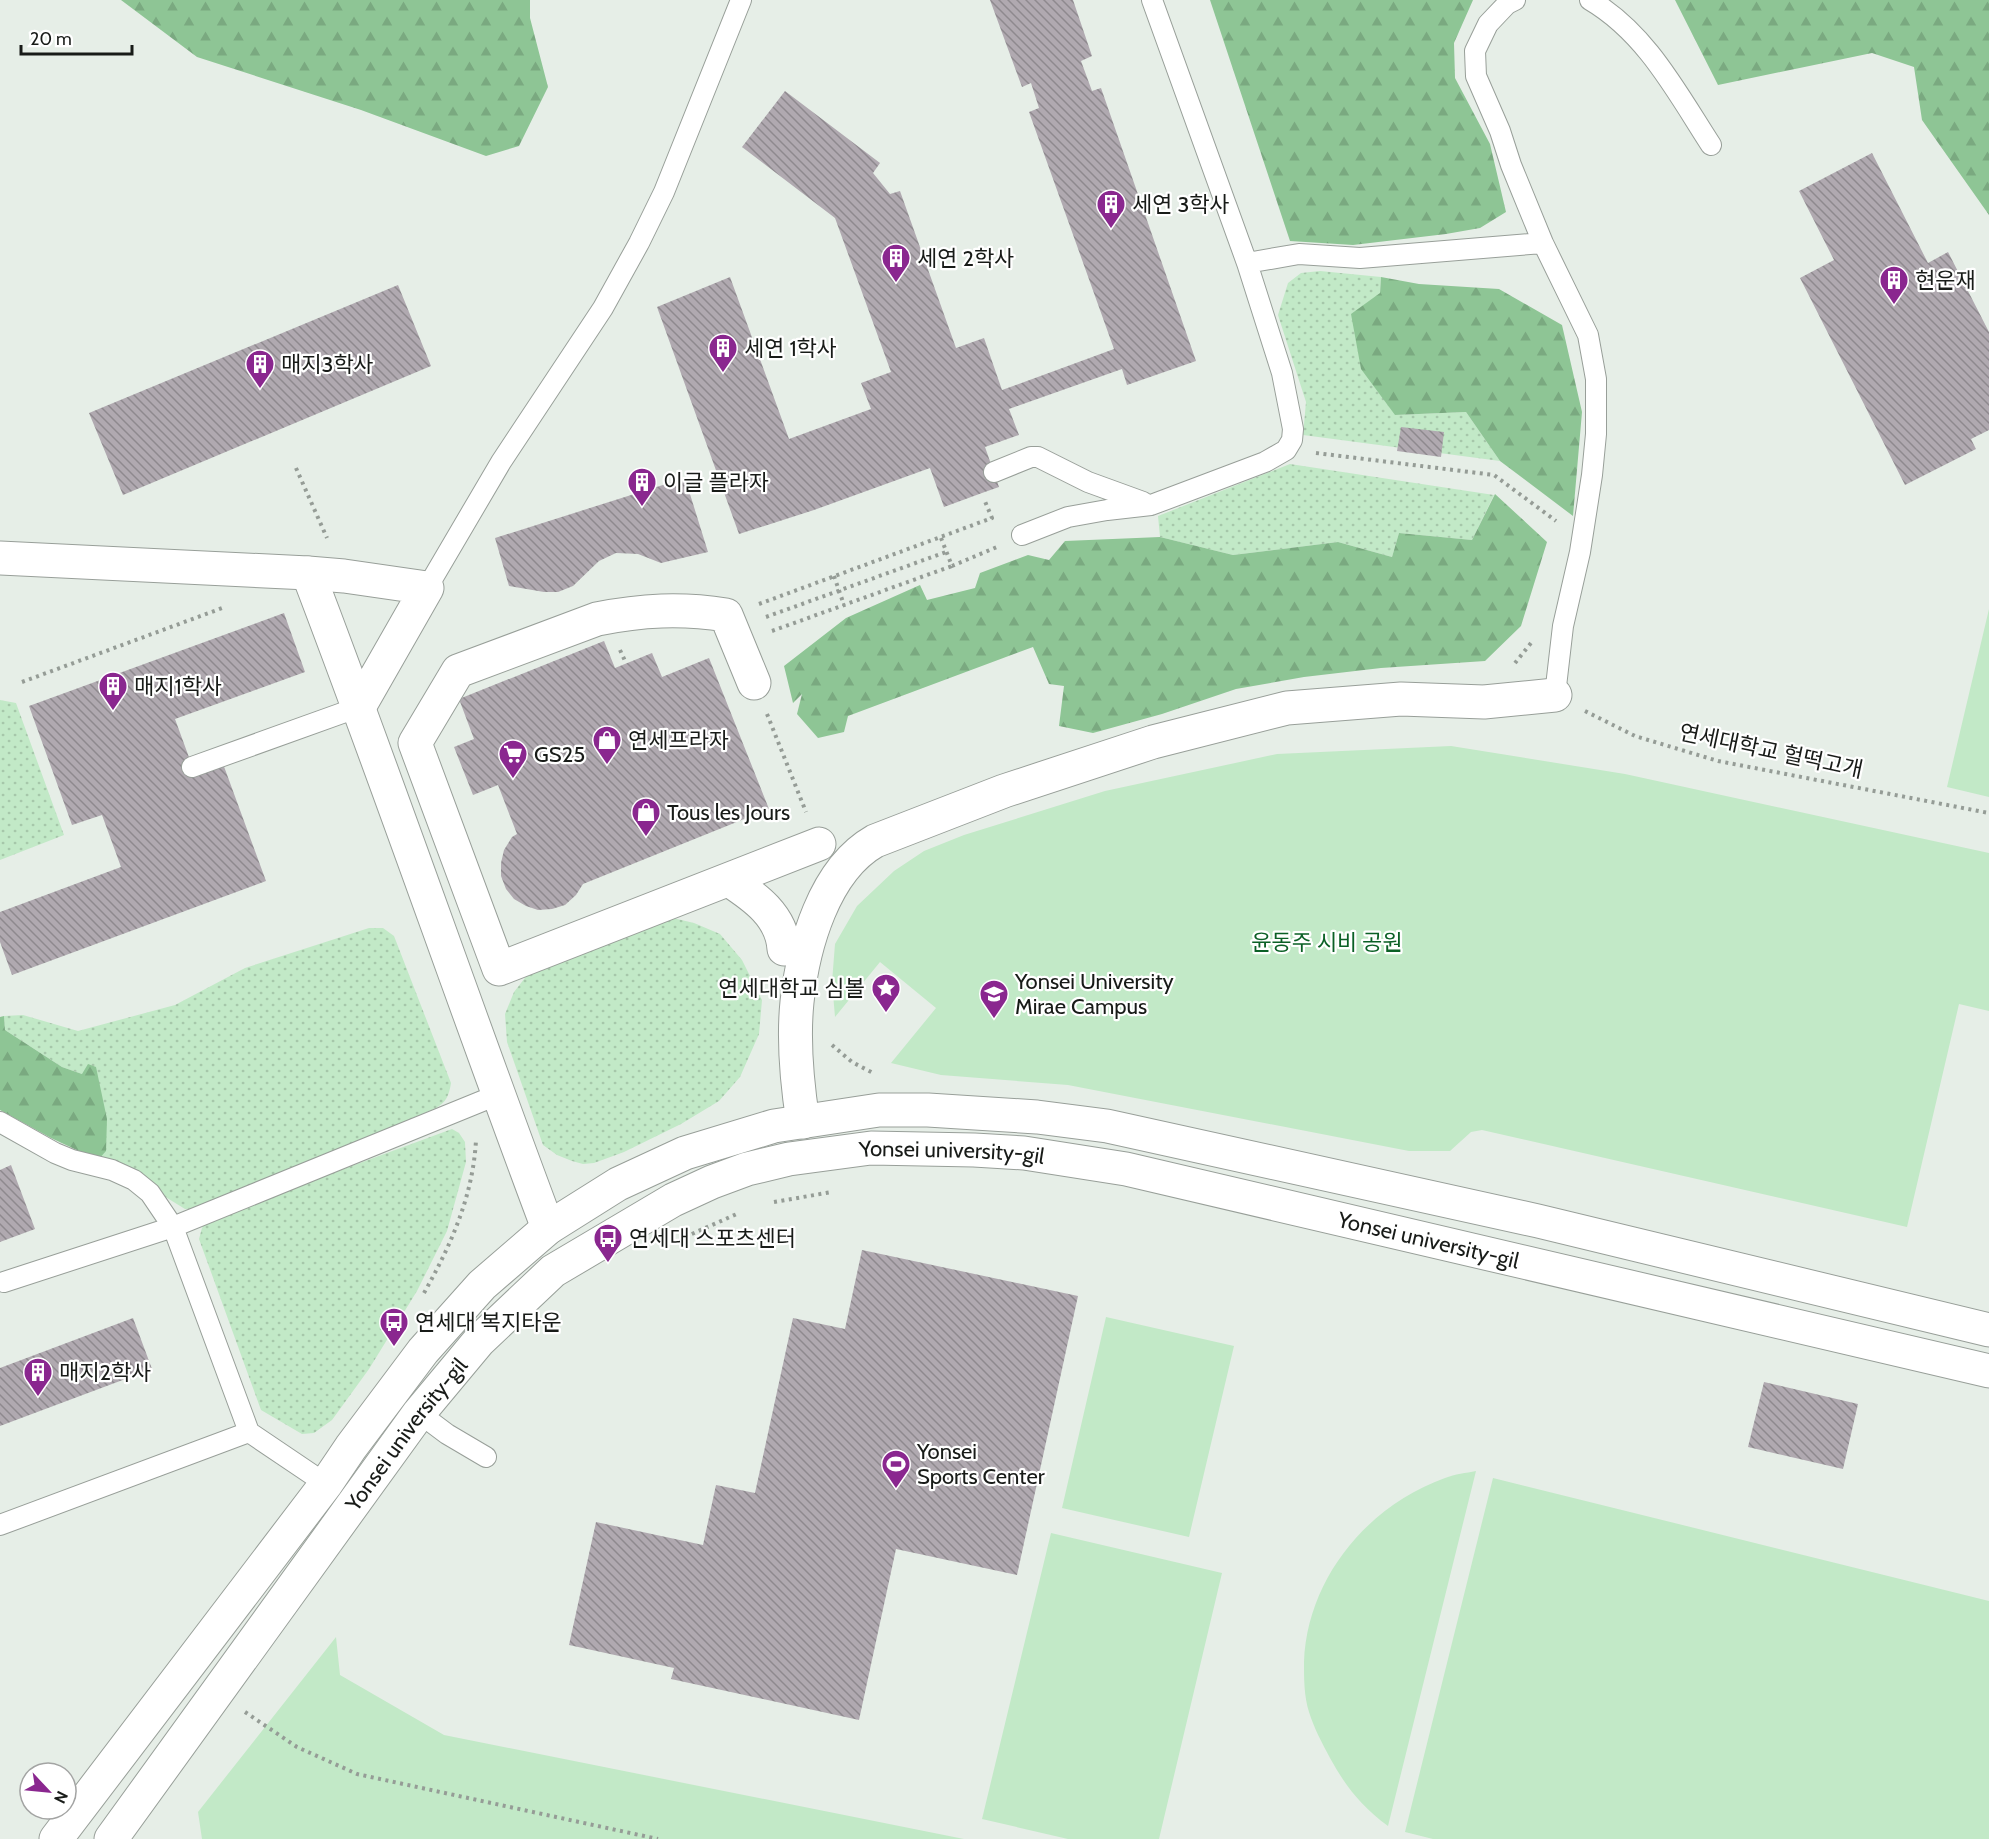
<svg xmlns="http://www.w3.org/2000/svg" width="1989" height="1839" font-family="Cabin,'Noto Sans KR',sans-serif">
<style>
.grass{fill:url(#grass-dots)}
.forest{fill:url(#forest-firs)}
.park{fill:#c2e9c7}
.pier{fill:#e6eee7}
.building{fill:url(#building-back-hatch)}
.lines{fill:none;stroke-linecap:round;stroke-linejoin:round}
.lane-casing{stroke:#989f99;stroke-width:22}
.street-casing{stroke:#989f99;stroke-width:35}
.path{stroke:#959c96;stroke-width:4;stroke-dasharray:3 4.5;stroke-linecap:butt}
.lane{stroke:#fff;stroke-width:20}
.street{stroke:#fff;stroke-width:33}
.labels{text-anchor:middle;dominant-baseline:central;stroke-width:4.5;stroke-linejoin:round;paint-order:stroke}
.poi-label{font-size:22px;fill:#181b18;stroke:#fff;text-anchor:start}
.street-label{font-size:22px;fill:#181b18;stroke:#fff}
.park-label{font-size:22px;fill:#0b6026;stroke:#fff}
</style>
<defs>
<pattern id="grass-dots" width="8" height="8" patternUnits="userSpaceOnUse" patternTransform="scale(1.5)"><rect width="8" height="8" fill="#c2e9c7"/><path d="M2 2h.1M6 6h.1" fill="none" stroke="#a6c7aa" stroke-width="1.8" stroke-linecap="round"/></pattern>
<pattern id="forest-firs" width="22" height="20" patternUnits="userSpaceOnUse" patternTransform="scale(1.5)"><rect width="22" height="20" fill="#8ec595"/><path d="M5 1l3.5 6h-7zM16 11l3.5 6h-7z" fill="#7aa980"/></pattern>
<pattern id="building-back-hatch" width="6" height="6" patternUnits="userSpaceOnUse" patternTransform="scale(1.5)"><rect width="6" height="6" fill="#b0a9b0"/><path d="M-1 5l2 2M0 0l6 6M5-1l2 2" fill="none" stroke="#8e898e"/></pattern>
</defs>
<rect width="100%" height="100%" fill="#e6eee7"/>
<!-- grass -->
<path class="grass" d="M1320 271 1381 277 1380 293 1395 415 1466 412 1500 461 1303 435 1306 402 1278 315 1288 283 1301 273Z
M1290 464 1494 495 1472 540 1399 533 1392 557 1338 542 1233 555 1160 537 1158 516Z
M0 700 16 703 64 835 0 860Z
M673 918 694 923 720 934 742 960 762 1000 759 1034 740 1077 719 1101 681 1124 624 1152 594 1163 583 1164 572 1161 557 1155 543 1145 507 1042 505 1014 514 992 535 965Z
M369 928H383L394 936 451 1083C449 1096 446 1102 436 1108L202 1208 185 1209 159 1193 154 1183 138 1171 98 1160 82 1074 62 1067 5 1030 4 1016 23 1015 78 1031 175 1005 245 968Z
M452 1129 459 1133 465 1142 466 1162 447 1231 417 1291 369 1369 332 1420 314 1433 302 1434 261 1410 199 1239 202 1228 208 1219Z"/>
<!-- forest -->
<path class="forest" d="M121 0H530V18L548 87 519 146 486 156 361 110 197 57Z
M1210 0H1473L1454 43 1455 78 1490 144 1506 212 1480 228 1446 234 1353 245 1290 241Z
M1675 0H1989V215L1922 120 1914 67 1872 53 1718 85Z
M1381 277 1419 284 1499 289 1562 325 1582 412 1573 516 1500 461 1466 412 1395 415 1361 369 1351 314 1380 293Z
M1495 494 1547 542 1521 626 1485 661 1381 668 1304 677 1236 689 1162 714 1093 733 1059 726 1064 686 1049 684 1033 647 848 716 844 732 818 738 797 714 802 694 793 703 784 666 846 618 920 585 927 600 975 588 980 573 1028 555 1049 560 1065 541 1160 537 1233 555 1338 542 1392 557 1399 533 1472 540Z
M4 1016 5 1030 62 1067 82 1074 88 1064 96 1067 107 1119 106 1151 98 1160 51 1138 0 1110V1017Z"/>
<!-- park -->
<path class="park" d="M1989 609V797L1947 787Z
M1451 746 1625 774 1989 853V1011L1959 1004 1907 1227 1482 1130 1471 1132 1450 1151H1409L1068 1085 941 1075 891 1063 936 1008 880 962 835 1017 832 982 835 944 857 906 894 871 924 851 964 835 1105 791 1277 754Z
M1106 1317 1234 1346 1189 1537 1062 1508Z
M1476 1471 1388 1826C1361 1806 1346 1787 1330 1758 1322 1743 1314 1728 1309 1712 1304 1696 1304 1679 1304 1662 1307 1579 1367 1506 1445 1478 1455 1474 1466 1473 1476 1471Z
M1493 1478 1989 1601V1839H1433L1405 1832Z
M1051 1533 1222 1573 1159 1839H1068L982 1819Z
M336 1637 340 1675 444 1735 964 1839H202L198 1812Z"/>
<!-- pier -->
<path class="pier" d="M53 1809 174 1834 170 1839H44L50 1811Z"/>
<!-- building -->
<path class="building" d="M990 0H1073L1092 56 1081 61 1092 91 1101 88 1196 361 1127 385 1122 369 1009 409 1019 435 985 447 999 487 982 493 944 507 930 468 814 510 739 534 657 307 730 277 789 439 871 409 861 383 891 372 835 218 742 147 785 91 880 163 873 173 890 194 900 191 956 348 984 338 1002 390 1114 349 1029 112 1039 108 1031 83 1022 87Z
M1872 153 1928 263 1948 252 1989 332V430L1971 439 1976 449 1905 485 1800 278 1834 260 1799 191Z
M398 285 431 366 123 495 89 413Z
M1401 427 1444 432 1441 457 1397 451Z
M685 478 708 552 661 563 638 554 616 553 599 561 573 586 558 592H544L509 586 495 538Z
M284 613 305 672 175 719 194 771 222 761 266 881 12 975 0 942V912L121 867 102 815 72 825 29 706Z
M604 641 615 668 652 653 662 677 709 658 769 809 583 884 576 895 565 905 552 909 538 910 526 906 514 899 506 889 501 876V863L504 850 512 837 517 834 498 785 473 795 454 747 474 739 459 699Z
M11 1165 35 1229 0 1242V1170Z
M862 1250 1078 1296 1017 1575 896 1549 859 1720 671 1679 674 1668 569 1645 596 1522 703 1545 716 1485 755 1493 793 1318 845 1329Z
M133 1318 152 1369 0 1426V1368Z
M1764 1382 1858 1404 1843 1469 1748 1447Z"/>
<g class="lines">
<!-- lane casing -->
<g class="lane-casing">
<path id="lane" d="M1515 0 1507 4 1488 24 1475 51 1476 76 1500 131 1511 165 1543 243
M1590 0C1646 33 1676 91 1711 145
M1247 263 1299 254 1360 258 1543 243 1588 335 1596 379V434L1592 475 1580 552 1563 626 1555 695
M994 472 1031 457H1038L1088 482 1143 502
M1022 535 1068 517 1107 510 1151 505 1265 462 1286 450 1292 440 1293 429 1282 373 1247 263 1152 0
M427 588 501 462 603 308 639 243 664 192 741 0
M192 767 359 707
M0 1122 55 1153 72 1160 112 1170 134 1180 150 1193 173 1227 249 1432 326 1484
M4 1282 173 1227 497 1095
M419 1413 447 1434 486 1457
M0 1525 249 1432"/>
</g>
<!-- street casing -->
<g class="street-casing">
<g id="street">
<path d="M0 558 308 573 344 576 427 588 359 707"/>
<path d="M308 573C391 790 466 1010 548 1228"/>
<path d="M754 683 726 615C681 608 642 610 597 619L458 671 415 743 499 969 819 844"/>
<path d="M729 880C755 897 782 916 784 949"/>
<path d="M803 1122C797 1083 793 1041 797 1002 803 946 824 870 875 841L1004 791 1153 742 1287 708 1401 699 1484 702 1555 695"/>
<path d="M56 1839 326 1484 351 1447 423 1351 482 1285 548 1228 618 1184 685 1153 774 1126 879 1110H928L1037 1117 1107 1126 1538 1221 1989 1330"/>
<path id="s1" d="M111 1839 419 1413 479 1341 553 1271 673 1200 712 1182 747 1169 789 1159 871 1148 974 1150 1024 1153 1126 1169 1989 1371"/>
</g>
</g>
<!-- path -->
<path class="path" d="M1316 453 1494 475 1556 521
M296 468 327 538
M941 538 952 566 997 547
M834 576 844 605
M759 604 992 518 984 499
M766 617 946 552
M772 631 952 566
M620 650 626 663
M1515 663 1531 643
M22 682 225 607
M1585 711 1635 736 1718 761 1989 813
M767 714 806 812
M832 1045 852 1062 873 1073
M774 1202 832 1192
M685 1237 739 1213
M424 1293C451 1245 473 1196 476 1140
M245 1712 297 1747 357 1774 658 1839"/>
<!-- lane -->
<use href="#lane" class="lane"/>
<!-- street -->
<use href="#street" class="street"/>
</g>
<!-- icons -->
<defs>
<g id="building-pin" transform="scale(1.5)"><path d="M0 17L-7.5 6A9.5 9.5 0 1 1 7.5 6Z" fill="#8a278f" stroke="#fff"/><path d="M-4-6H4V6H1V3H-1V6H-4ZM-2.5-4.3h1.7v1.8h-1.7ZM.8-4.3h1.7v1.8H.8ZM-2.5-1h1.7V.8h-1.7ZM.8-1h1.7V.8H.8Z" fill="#fff"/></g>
<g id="shop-pin" transform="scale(1.5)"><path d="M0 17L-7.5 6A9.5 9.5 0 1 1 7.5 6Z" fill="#8a278f" stroke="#fff"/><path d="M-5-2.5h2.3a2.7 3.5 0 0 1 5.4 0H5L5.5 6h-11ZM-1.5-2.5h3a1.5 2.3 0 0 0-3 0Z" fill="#fff"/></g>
<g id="supermarket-pin" transform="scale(1.5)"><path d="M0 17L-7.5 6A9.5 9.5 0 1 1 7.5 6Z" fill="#8a278f" stroke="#fff"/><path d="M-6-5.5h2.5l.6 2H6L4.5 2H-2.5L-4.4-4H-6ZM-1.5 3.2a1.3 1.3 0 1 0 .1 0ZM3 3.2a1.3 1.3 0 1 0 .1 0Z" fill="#fff"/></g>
<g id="sight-pin" transform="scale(1.5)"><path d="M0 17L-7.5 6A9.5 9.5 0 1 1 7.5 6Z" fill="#8a278f" stroke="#fff"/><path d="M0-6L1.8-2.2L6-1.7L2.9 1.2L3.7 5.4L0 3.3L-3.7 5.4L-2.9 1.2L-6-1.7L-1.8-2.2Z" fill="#fff"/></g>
<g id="university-pin" transform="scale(1.5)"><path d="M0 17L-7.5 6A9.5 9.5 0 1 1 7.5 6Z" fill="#8a278f" stroke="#fff"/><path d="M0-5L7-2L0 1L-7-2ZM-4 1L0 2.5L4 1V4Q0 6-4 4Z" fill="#fff"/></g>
<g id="bus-pin" transform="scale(1.5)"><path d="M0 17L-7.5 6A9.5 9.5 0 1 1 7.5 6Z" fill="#8a278f" stroke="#fff"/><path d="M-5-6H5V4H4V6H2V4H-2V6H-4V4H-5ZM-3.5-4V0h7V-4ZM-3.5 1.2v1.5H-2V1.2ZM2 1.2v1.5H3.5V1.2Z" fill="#fff"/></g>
<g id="stadium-pin" transform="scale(1.5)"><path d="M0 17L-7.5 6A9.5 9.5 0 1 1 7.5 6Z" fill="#8a278f" stroke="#fff"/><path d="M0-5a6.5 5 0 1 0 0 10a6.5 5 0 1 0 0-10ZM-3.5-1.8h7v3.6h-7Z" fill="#fff"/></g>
</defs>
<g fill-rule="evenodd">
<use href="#building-pin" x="1111" y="204"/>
<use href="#building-pin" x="896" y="258"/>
<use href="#building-pin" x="1894" y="280"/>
<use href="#building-pin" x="723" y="348"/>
<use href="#building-pin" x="260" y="364"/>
<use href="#building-pin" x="642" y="482"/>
<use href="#building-pin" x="113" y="686"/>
<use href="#shop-pin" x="607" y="740"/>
<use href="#supermarket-pin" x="513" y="754"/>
<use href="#shop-pin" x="646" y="812"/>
<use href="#sight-pin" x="886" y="988"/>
<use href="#university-pin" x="994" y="994"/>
<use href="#bus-pin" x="608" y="1238"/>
<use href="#bus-pin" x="394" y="1322"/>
<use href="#building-pin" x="38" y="1372"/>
<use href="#stadium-pin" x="896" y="1464"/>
</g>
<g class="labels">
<!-- poi labels -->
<g class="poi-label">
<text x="1132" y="204">세연 3학사</text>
<text x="917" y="258">세연 2학사</text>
<text x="1915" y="280">현운재</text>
<text x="744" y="348">세연 1학사</text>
<text x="281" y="364">매지3학사</text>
<text x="663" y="482">이글 플라자</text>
<text x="134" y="686">매지1학사</text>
<text x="628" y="740">연세프라자</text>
<text x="534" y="754">GS25</text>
<text x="667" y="812">Tous les Jours</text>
<text x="1015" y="981">Yonsei University<tspan x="1015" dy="25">Mirae Campus</tspan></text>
<text x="865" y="988" text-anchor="end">연세대학교 심볼</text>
<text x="629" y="1238">연세대 스포츠센터</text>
<text x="415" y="1322">연세대 복지타운</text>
<text x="59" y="1372">매지2학사</text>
<text x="917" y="1451">Yonsei<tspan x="917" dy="25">Sports Center</tspan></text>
</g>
<!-- street labels -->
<g class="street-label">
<text transform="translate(1771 751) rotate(12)">연세대학교 헐떡고개</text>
<text stroke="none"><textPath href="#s1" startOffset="1148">Yonsei university-gil</textPath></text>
<text stroke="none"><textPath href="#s1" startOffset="1634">Yonsei university-gil</textPath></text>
<text stroke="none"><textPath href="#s1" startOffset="501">Yonsei university-gil</textPath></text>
</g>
<!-- park labels -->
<g class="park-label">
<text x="1327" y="942">윤동주 시비 공원</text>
</g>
</g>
<!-- north arrow -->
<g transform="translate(48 1791) rotate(116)"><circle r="28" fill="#ffffff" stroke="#a3a4a3" stroke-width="1.5"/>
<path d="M0-4.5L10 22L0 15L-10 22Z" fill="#8a278f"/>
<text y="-9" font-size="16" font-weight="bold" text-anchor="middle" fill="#181b18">N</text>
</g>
<!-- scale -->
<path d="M21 45v9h111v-9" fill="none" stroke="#181b18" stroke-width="3"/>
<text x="30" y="45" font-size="18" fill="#181b18" stroke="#ffffff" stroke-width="4.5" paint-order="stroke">20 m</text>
</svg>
